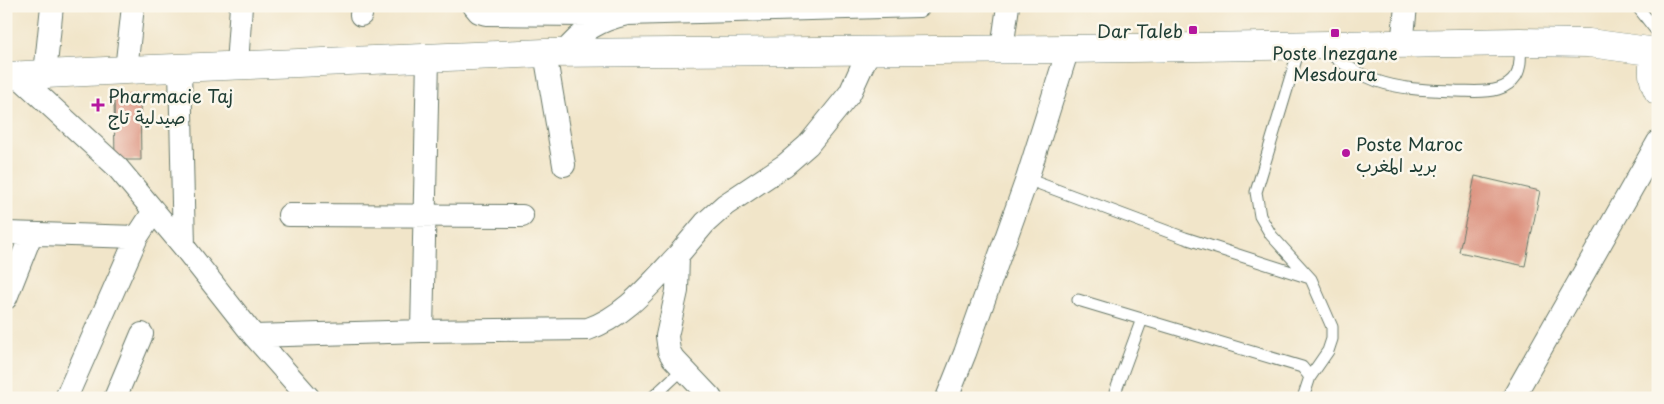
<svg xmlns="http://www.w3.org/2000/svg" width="1664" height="404" font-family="'Playpen Sans','Playpen Sans Arabic',sans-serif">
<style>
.building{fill:#db8f7c}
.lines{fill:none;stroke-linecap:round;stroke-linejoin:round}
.lane-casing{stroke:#687868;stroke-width:13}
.street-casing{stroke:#687868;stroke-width:24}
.secondary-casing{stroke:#687868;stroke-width:29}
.lane{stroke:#fff;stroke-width:11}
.street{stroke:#fff;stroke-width:22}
.secondary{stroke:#fff;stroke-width:28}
.poi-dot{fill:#b5179e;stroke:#fbf7ec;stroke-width:2}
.labels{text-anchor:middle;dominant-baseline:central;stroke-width:5;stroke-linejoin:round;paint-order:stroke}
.poi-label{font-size:18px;fill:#1f3d34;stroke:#fbf7ec;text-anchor:start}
</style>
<rect width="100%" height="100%" fill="#fbf7ec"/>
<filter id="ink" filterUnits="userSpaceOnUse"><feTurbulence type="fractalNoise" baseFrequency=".02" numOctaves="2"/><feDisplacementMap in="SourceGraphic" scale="10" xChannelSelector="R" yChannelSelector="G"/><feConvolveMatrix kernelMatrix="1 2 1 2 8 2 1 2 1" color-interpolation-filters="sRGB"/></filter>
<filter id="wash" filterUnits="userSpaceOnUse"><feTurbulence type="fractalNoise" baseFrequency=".0096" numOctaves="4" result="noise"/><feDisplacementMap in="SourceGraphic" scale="20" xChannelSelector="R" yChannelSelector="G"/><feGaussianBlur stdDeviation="1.12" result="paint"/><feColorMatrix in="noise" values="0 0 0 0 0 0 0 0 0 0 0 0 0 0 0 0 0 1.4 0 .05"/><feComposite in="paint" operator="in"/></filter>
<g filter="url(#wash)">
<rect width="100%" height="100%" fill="#f1e5c9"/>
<g id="blocks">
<!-- building -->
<path class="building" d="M140 94 141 160H115L114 95Z
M1475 176 1540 191 1525 266 1459 252Z"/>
</g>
</g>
<g filter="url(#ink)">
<use href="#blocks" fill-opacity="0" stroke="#687868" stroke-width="1"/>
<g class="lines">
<!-- lane casing -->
<g class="lane-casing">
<path id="lane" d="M1637 6 1658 33
M1300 46 1256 192 1260 216 1271 235 1311 279 1332 327V339L1328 351 1310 377
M1325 50C1341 63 1358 74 1377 81 1403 90 1429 90 1456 91 1470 91 1485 93 1498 89 1505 87 1512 82 1516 76 1522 66 1520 52 1520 42
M1027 179 1185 238 1310 278
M1078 300 1302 367 1310 377 1303 398
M652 398 683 369
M1113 398 1142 319"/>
</g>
<!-- street casing -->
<g class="street-casing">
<path id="street" d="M474 6 479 12 486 14 589 15
M361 15 362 6
M1402 45 1406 6
M1002 49 1008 6
M545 53 564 165
M564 53C581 31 599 20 627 14L919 6
M237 65 241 6
M180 68 184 247
M126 70 133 6
M45 74 52 6
M18 76 117 167 184 247 254 336 309 398
M289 215 522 216
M6 233 137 237
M6 298 31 235
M422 331 428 58
M254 336 422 331 588 329C626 316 651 283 678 255
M66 398 137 237 154 211
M115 398 142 334
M711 398 673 358 669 351 667 336 677 291 678 255 705 223 725 205 785 165 808 145 850 93 870 49
M947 398 965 353 1027 179 1068 49
M1513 398 1658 142"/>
</g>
<!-- secondary casing -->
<g class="secondary-casing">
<path id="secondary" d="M1658 50C1651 64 1651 77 1658 91
M6 76 126 70 545 53 1068 49 1520 42 1589 43 1657 52"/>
</g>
<!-- lane -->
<use href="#lane" class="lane"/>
<!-- street -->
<use href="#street" class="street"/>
<!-- secondary -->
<use href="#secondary" class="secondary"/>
</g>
</g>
<!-- markers -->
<g class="poi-dot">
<rect x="1188" y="25" width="10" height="10" rx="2.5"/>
<rect x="1330" y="28" width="10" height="10" rx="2.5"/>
<path d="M95.5 97.5h5v5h5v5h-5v5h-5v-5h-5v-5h5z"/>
<circle cx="1346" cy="153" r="5"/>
</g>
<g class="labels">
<!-- poi labels -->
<g class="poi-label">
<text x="1183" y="30" text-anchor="end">Dar Taleb</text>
<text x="1335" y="52" text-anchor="middle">Poste Inezgane<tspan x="1335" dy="21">Mesdoura</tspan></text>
<text x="108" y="95">Pharmacie Taj<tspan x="108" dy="21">صيدلية تاج</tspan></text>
<text x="1356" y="143">Poste Maroc<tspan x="1356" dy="21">بريد المغرب</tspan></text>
</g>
</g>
<!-- margin -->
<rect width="1664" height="404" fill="none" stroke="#fbf7ec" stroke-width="25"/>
</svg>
